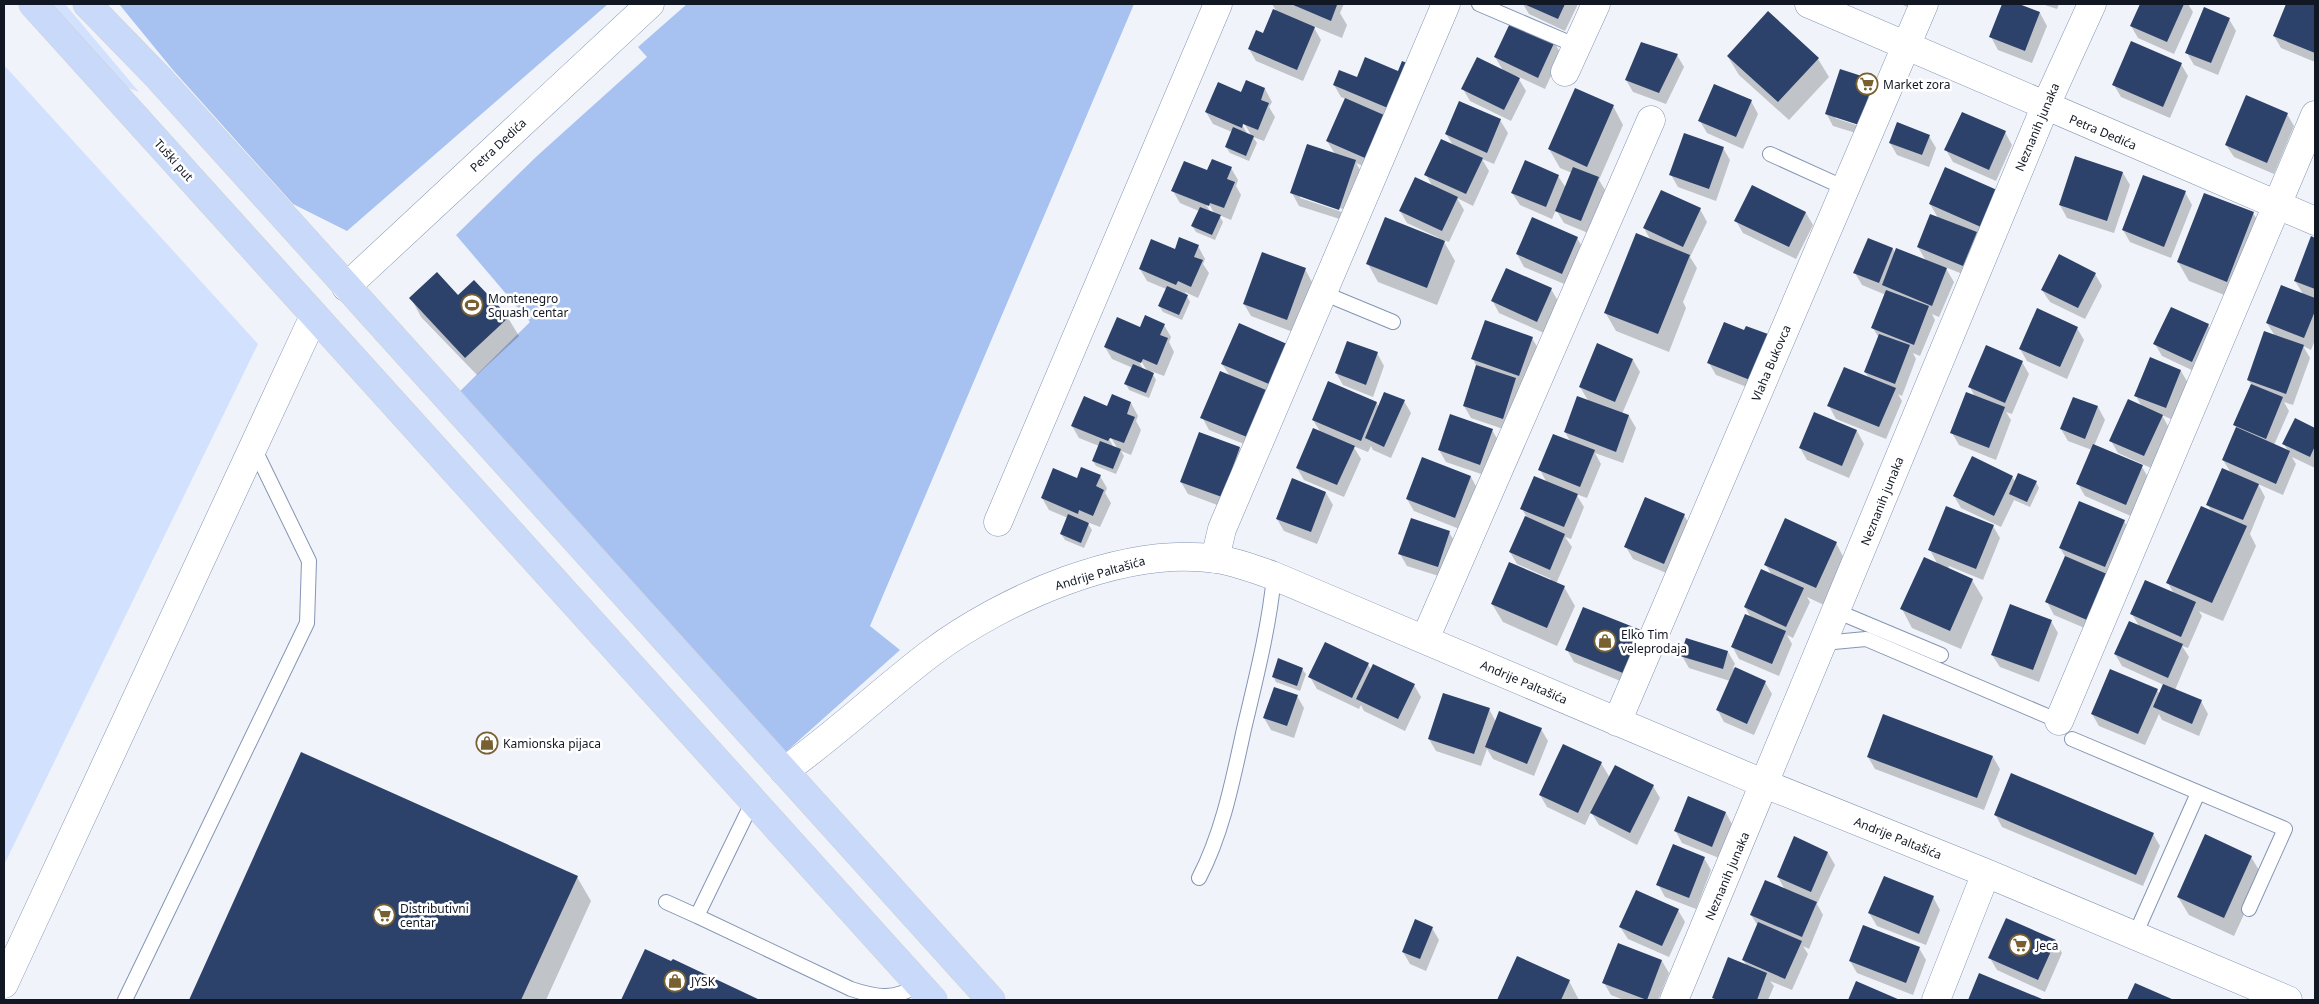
<svg xmlns="http://www.w3.org/2000/svg" width="2319" height="1004" font-family="'Noto Sans',sans-serif">
<style>
.green{fill:#d2e1fd}
.forest{fill:#a7c1f1}
.shadow{fill:#0003;fill-rule:evenodd}
.building{fill:#2d426a}
.lines{fill:none;stroke-linecap:round;stroke-linejoin:round}
.lane-casing{stroke:#8495b4;stroke-width:16}
.street-casing{stroke:#8495b4;stroke-width:29}
.primary-casing{stroke:#d0d1d3;stroke-width:29}
.lane{stroke:#fff;stroke-width:14}
.street{stroke:#fff;stroke-width:28}
.primary{stroke:#c8d9fa;stroke-width:28}
.labels{text-anchor:middle;dominant-baseline:central;stroke-width:5;stroke-linejoin:round;paint-order:stroke}
.poi-label{font-size:12px;fill:#121823;stroke:#fff;text-anchor:start}
.street-label{font-size:12px;fill:#121823;stroke:#fff}
</style>
<rect width="100%" height="100%" fill="#f0f4fa"/>
<!-- green -->
<path class="green" d="M48 4H65L139 92 128 88Z
M4 65 258 344 4 865Z"/>
<!-- forest -->
<path class="forest" d="M119 4H608L347 231 293 204 173 70Z
M687 4H1134L870 626 900 650 778 759 443 408 530 322 456 235 537 156 647 57 638 47Z"/>
<!-- shadow -->
<path class="shadow" d="M1272 4H1344L1340 13 1347 25 1342 38 1313 26 1321 40 1303 81 1256 61 1249 49 1264 34 1277 12Z
M1523 4H1578L1565 31 1529 14Z
M1900 4H1928L1924 13Z
M2004 4H2015L2040 13 2047 26 2032 63 1998 50 1991 37Z
M2042 4H2059L2057 9Z
M2141 4H2188L2193 12 2174 54 2138 38 2131 26Z
M2287 4H2315V62L2281 48 2274 36Z
M2229 19 2236 31 2218 75 2194 65 2187 53Z
M1554 42 1561 54 1545 89 1517 76 1526 91 1511 121 1470 101 1463 89 1504 72 1495 57Z
M1677 55 1684 67 1666 104 1633 92 1626 80Z
M1728 57 1818 59 1829 77 1789 120 1739 75Z
M2181 64 2188 76 2170 118 2121 97 2114 85Z
M1398 72 1372 170 1356 163 1362 173 1346 221 1299 206 1292 193 1335 154 1327 141 1346 99 1341 97 1334 85 1358 78ZM1300 195 1346 210 1345 213 1300 198Z
M1873 81 1880 93 1866 136 1833 126 1826 113ZM1835 115 1866 125 1865 128 1835 118Z
M1246 82 1265 89 1272 102 1269 107 1275 117 1264 141 1253 137 1257 143 1249 161 1230 153 1226 147 1232 132 1213 124 1206 112 1241 93ZM1241 118 1251 135H1248L1239 119Z
M1751 101 1758 114 1743 149 1707 133 1700 121Z
M1613 106 1623 125 1599 180 1605 190 1588 233 1564 223 1556 210 1552 219 1520 205 1512 193 1558 176 1566 188 1572 173 1560 168 1549 149Z
M2287 114 2294 126 2274 174 2234 157 2226 145Z
M1500 120 1508 133 1494 164 1482 159 1489 171 1473 206 1457 198 1464 210 1449 242 1443 240 1455 261 1437 305 1378 282 1368 264 1438 240 1439 238 1407 223 1400 211 1433 187 1426 175 1453 145 1446 134Z
M2005 132 2012 145 1996 181 1953 162 1946 150Z
M1929 136 1936 148 1929 167 1897 155 1890 143Z
M1723 148 1730 160 1716 201 1678 187 1671 175Z
M1231 168 1238 180 1236 186 1241 195 1231 220 1219 215 1223 222 1215 240 1196 232 1192 226 1199 211 1180 203 1173 191 1208 172ZM1207 200 1214 213H1211L1204 201Z
M1946 169 1988 239 1976 233 1983 245 1970 277 1945 267 1954 282 1939 317 1932 314 1935 320 1920 356 1913 353 1916 359 1902 396 1898 394 1902 401 1886 439 1836 419 1829 406 1869 378 1865 372 1879 338 1873 328 1886 295 1862 285 1855 273 1893 249 1896 254 1926 261 1918 247 1938 218 1930 204Z
M2123 173 2130 185 2114 233 2067 218 2060 205Z
M1752 187 1806 213 1813 225 1796 259 1743 233 1736 221Z
M2185 192 2192 205 2171 258 2130 242 2123 230Z
M1700 209 1707 222 1690 257 1697 268 1683 302 1686 308 1669 352 1616 331 1605 312 1651 241 1644 228Z
M2253 213 2264 231 2237 300 2189 281 2178 262Z
M1577 238 1584 250 1569 286 1524 267 1517 254Z
M2312 238 2315 239V340L2311 350 2303 346 2310 358 2293 405 2284 402 2289 411 2274 445 2288 451 2284 444 2295 420 2315 429V468L2292 457 2296 464 2283 495 2258 484 2265 497 2250 534 2256 546 2223 621 2199 611 2202 616 2188 648 2182 646 2189 657 2175 690 2201 701 2208 714 2199 736 2162 720 2159 714 2145 745 2099 726 2092 714 2157 690 2160 695 2164 685 2122 666 2115 654 2139 626 2132 614 2174 594 2168 583 2212 512 2208 505 2231 473 2223 460 2237 428 2235 425 2252 385 2248 380 2275 336 2267 323 2303 294 2295 281Z
M1198 246 1205 259 1203 264 1209 273 1198 298 1185 292 1190 302 1182 320 1163 312 1159 306 1166 289 1147 281 1140 269 1176 250Z
M1305 269 1312 282 1293 332 1251 316 1244 304Z
M2095 274 2102 286 2085 319 2050 302 2042 290Z
M1551 289 1558 301 1544 333 1499 313 1492 300Z
M411 298 508 318 519 336 477 375 421 317Z
M1724 323 1757 391 1716 375 1709 363Z
M1240 324 1276 396 1266 391 1273 403 1254 448 1209 430 1202 417 1230 376 1222 364Z
M1164 325 1171 337 1169 342 1174 352 1164 376 1151 371 1156 380 1149 398 1129 390 1126 384 1133 368 1112 359 1105 347ZM1139 357 1147 371H1144L1137 358Z
M2208 325 2215 337 2198 373 2162 356 2155 344Z
M2077 328 2084 340 2067 379 2027 361 2020 349Z
M1532 338 1539 350 1526 388 1519 385 1522 391 1509 431 1471 418 1464 406 1477 367 1473 359Z
M1377 353 1384 366 1373 397 1343 385 1336 373Z
M2150 359 2181 371 2188 383 2173 420 2162 415 2169 428 2151 468 2118 453 2111 441 2142 407 2136 396Z
M1633 360 1640 372 1622 414 1629 416 1636 428 1623 463 1595 453 1601 464 1587 498 1576 494 1584 507 1571 539 1565 537 1572 547 1556 584 1564 587 1575 606 1557 646 1503 622 1492 604 1550 581 1551 579 1517 564 1510 552 1526 516 1522 509 1547 483 1540 470 1571 443 1565 432 1589 402 1580 387Z
M2022 362 2029 374 2012 414 2006 412 2011 420 1996 460 1959 445 1952 433 1975 397 1970 387Z
M1329 383 1377 403 1379 408 1404 401 1411 413 1391 458 1373 450 1371 446 1368 452 1353 446 1361 459 1344 497 1304 480 1297 468 1321 433 1313 420Z
M1113 396 1131 403 1138 416 1136 421 1141 430 1131 455 1121 451 1124 456 1116 474 1096 466 1093 461 1099 446 1079 438 1072 426 1108 407ZM1108 432 1117 448H1114L1106 433Z
M2074 398 2098 407 2105 420 2094 446 2141 465 2149 479 2133 517 2085 496 2078 484 2092 450 2068 441 2061 429Z
M1815 414 1857 431 1864 444 1849 478 1807 460 1800 448Z
M1492 430 1499 442 1487 476 1446 462 1439 450Z
M1240 448 1247 460 1228 509 1188 494 1181 482Z
M1423 459 1471 477 1478 490 1462 530 1414 511 1407 499Z
M1100 476 1107 488 1105 493 1111 503 1100 527 1087 522 1092 530 1084 548 1065 540 1061 534 1068 518 1049 510 1042 498 1077 480Z
M2012 477 2016 482H2036L2039 488 2030 507 2014 500 2001 527 1961 508 1954 496Z
M1292 480 1326 493 1333 505 1317 544 1284 531 1277 519Z
M1684 515 1691 528 1671 575 1633 559 1626 547Z
M2124 521 2131 533 2094 632 2054 615 2047 602 2066 558 2060 548Z
M1993 526 2000 538 1983 580 1949 566 1948 569 1972 580 1983 598 1961 649 1912 628 1902 609 1938 565 1930 550Z
M1449 532 1456 544 1445 578 1407 566 1400 554Z
M1836 543 1846 562 1826 606 1807 597 1810 602 1793 638 1787 635 1792 644 1779 676 1739 659 1732 646 1751 618 1745 607 1772 575 1765 564Z
M2051 621 2058 633 2039 682 2000 667 1992 655Z
M1645 633 1635 687 1574 662 1567 650Z
M1728 652 1735 664 1733 668 1765 682 1772 694 1754 735 1724 722 1717 709 1730 681 1689 668 1682 656Z
M1368 664 1371 670 1414 685 1421 697 1405 731 1364 711 1361 705 1359 709 1317 689 1310 677Z
M1302 669 1306 674 1300 691 1276 682 1273 676Z
M1297 696 1304 708 1294 738 1271 730 1264 718Z
M1489 709 1496 722 1541 729 1548 741 1534 776 1493 759 1487 749 1481 766 1436 751 1429 739Z
M302 754 577 877 591 901 546 1000H191Z
M1868 757H1993L2000 769 1984 810 1875 769Z
M1601 763 1610 778 1653 786 1660 798 1637 845 1599 825 1591 812 1585 825 1547 807 1540 795Z
M1689 798 1726 813 1733 826 1719 858 1682 843 1675 830Z
M1995 814 2153 834 2160 846 2143 886 2002 827Z
M1828 853 1835 865 1817 904 1823 915 1809 949 1803 946 1808 954 1792 990 1770 981 1774 986 1768 1000H1714L1713 998 1747 966 1743 960 1758 926 1751 915 1785 890 1778 877Z
M2251 857 2262 875 2234 936 2189 915 2178 897Z
M1704 858 1711 870 1696 909 1665 897 1658 884Z
M1884 878 1933 897 1940 910 1926 945 1877 926 1869 913Z
M1678 910 1685 922 1669 957 1628 939 1620 927Z
M1432 928 1439 940 1426 971 1410 964 1403 952Z
M2055 941 2062 953 2045 992 1997 970 1990 958Z
M1919 948 1926 960 1913 995 1857 973 1850 961Z
M646 951 672 963 673 960 757 1000H622Z
M1518 957 1569 981 1579 1000H1498Z
M1662 961 1669 973 1658 1000H1624L1611 995 1604 983Z
M1980 974 2041 1000H2042H1969Z"/>
<!-- building -->
<path class="building" d="M1291 4H1334L1337 5 1331 21Z
M1524 4H1565L1558 19Z
M2002 4H2019L2040 12 2025 51 1989 37Z
M2140 4H2184L2167 42 2130 26Z
M2286 4H2315V53L2273 36Z
M2204 7 2230 18 2211 63 2185 53Z
M1273 9 1315 27 1297 70 1248 49 1256 30 1263 33Z
M1768 11 1819 58 1778 102 1727 56Z
M1511 21 1555 41 1538 78 1494 57Z
M2131 41 2182 63 2163 107 2112 85Z
M1641 42 1678 54 1659 93 1625 80Z
M1365 57 1398 71 1402 61 1414 66 1395 111 1333 85 1339 70 1357 77Z
M1477 57 1520 78 1504 110 1461 89Z
M1840 69 1874 80 1859 125 1825 114Z
M1246 80 1265 88 1261 100 1269 103 1258 130 1243 124 1242 128 1205 112 1218 82 1241 92Z
M1714 84 1752 100 1736 137 1698 121Z
M1575 88 1614 105 1587 167 1548 149Z
M2246 95 2288 113 2267 163 2225 145Z
M1345 98 1384 115 1365 158 1326 141Z
M1459 101 1501 119 1487 153 1445 134Z
M1962 112 2006 131 1989 170 1944 150Z
M1897 122 1930 135 1922 155 1889 143Z
M1233 127 1254 136 1246 156 1225 147Z
M1684 133 1724 147 1709 189 1669 175Z
M1441 139 1483 158 1466 194 1424 175Z
M1307 144 1356 160 1339 210 1290 193Z
M2075 156 2123 172 2107 221 2059 205Z
M1212 159 1232 167 1227 179 1235 182 1224 208 1210 203 1209 206 1171 191 1184 161 1207 170Z
M1525 160 1559 175 1546 207 1511 193Z
M1573 167 1599 177 1581 221 1555 211Z
M1945 167 1997 190 1981 227 1929 204Z
M2143 175 2186 191 2164 247 2122 230Z
M1415 177 1458 197 1442 231 1399 211Z
M1752 185 1806 212 1789 247 1734 221Z
M1661 190 1701 208 1683 247 1643 228Z
M2204 193 2254 212 2227 282 2177 262Z
M1200 207 1221 215 1212 235 1191 226Z
M1930 214 1977 232 1963 266 1917 247Z
M1385 217 1445 241 1427 288 1366 264Z
M1532 217 1578 237 1562 274 1516 254Z
M1636 233 1690 255 1658 334 1604 313Z
M2311 236 2315 238V289L2294 281Z
M1179 237 1199 245 1194 257 1203 260 1191 287 1178 281 1176 285 1139 269 1151 239 1175 249Z
M1868 238 1893 248 1879 283 1853 273Z
M1896 248 1947 268 1932 306 1882 285Z
M1262 252 1306 268 1287 320 1243 304Z
M2059 254 2096 273 2078 308 2041 290Z
M1506 268 1552 288 1537 322 1491 301Z
M437 272 458 295 474 280 509 317 465 358 409 298Z
M2281 285 2315 298V311L2304 338 2266 323Z
M1167 286 1188 295 1179 315 1158 306Z
M1886 290 1929 306 1914 345 1871 328Z
M2171 307 2209 324 2192 362 2153 344Z
M2037 308 2078 327 2060 367 2019 349Z
M1145 315 1165 324 1160 335 1168 338 1157 365 1143 359 1141 363 1104 347 1117 317 1140 327Z
M1485 320 1533 337 1519 376 1471 359Z
M1724 322 1744 330 1746 326 1768 334 1750 380 1707 363Z
M1239 323 1287 344 1269 384 1221 364Z
M2264 331 2304 345 2286 394 2247 380Z
M1879 334 1910 345 1895 384 1864 372Z
M1347 341 1378 352 1366 385 1335 373Z
M1597 343 1633 359 1615 402 1579 387Z
M1986 345 2023 361 2005 403 1968 387Z
M2150 357 2181 370 2166 408 2134 396Z
M1133 364 1154 373 1146 393 1124 384Z
M1476 365 1516 378 1503 419 1463 406Z
M1844 367 1896 388 1879 427 1827 406Z
M1220 371 1266 390 1247 437 1200 418Z
M1328 381 1377 402 1361 441 1312 420Z
M2251 384 2283 397 2266 439 2233 425Z
M1384 392 1405 400 1384 447 1365 438Z
M1966 392 2005 407 1989 448 1950 433Z
M1112 394 1131 402 1127 414 1135 417 1124 443 1110 438 1108 441 1071 426 1084 396 1107 406Z
M1577 396 1629 415 1616 452 1564 432Z
M2073 397 2098 406 2085 439 2060 429Z
M2128 399 2163 415 2144 456 2109 441Z
M1814 412 1857 430 1842 466 1799 448Z
M1450 414 1493 429 1480 465 1438 450Z
M2295 418 2315 428V446L2310 457 2282 444Z
M2236 427 2290 451 2276 484 2222 460Z
M1313 428 1355 446 1337 485 1296 468Z
M1199 432 1240 447 1222 497 1180 482Z
M1553 434 1595 450 1580 487 1538 470Z
M1100 441 1121 449 1113 469 1092 461Z
M2093 444 2143 465 2126 505 2076 484Z
M1972 456 2013 476 1994 516 1953 496Z
M1422 457 1471 476 1455 518 1406 499Z
M1081 467 1101 475 1096 486 1104 490 1093 516 1079 510 1078 514 1041 498 1053 468 1077 478Z
M2222 468 2259 484 2243 520 2206 505Z
M2018 473 2037 481 2027 502 2009 494Z
M1534 476 1578 494 1564 527 1520 509Z
M1292 478 1326 492 1311 532 1276 519Z
M1645 497 1685 514 1664 564 1624 547Z
M2079 501 2125 520 2105 567 2059 548Z
M1946 506 1994 525 1976 569 1928 550Z
M2201 506 2247 526 2212 603 2166 583Z
M1068 514 1089 523 1081 543 1060 534Z
M1525 516 1565 534 1550 570 1509 552Z
M1411 518 1450 531 1438 567 1398 554Z
M1785 518 1837 542 1816 588 1764 565Z
M2065 556 2107 574 2087 620 2045 602Z
M1924 557 1973 579 1950 631 1900 609Z
M1509 562 1565 586 1547 628 1491 604Z
M1761 569 1804 588 1786 627 1744 607Z
M2145 580 2196 602 2181 637 2130 614Z
M2010 604 2052 620 2033 670 1991 655Z
M1583 607 1646 632 1628 675 1565 650Z
M1745 614 1786 631 1772 664 1731 647Z
M2129 621 2183 644 2168 678 2114 654Z
M1686 638 1728 651 1723 669 1680 656Z
M1325 642 1369 663 1352 698 1308 677Z
M1278 658 1303 668 1297 686 1272 677Z
M1373 664 1415 684 1398 719 1356 699Z
M1735 667 1766 681 1747 724 1716 710Z
M2110 669 2158 689 2138 734 2091 714Z
M2163 684 2202 700 2192 724 2153 707Z
M1274 687 1298 695 1287 726 1263 718Z
M1443 693 1490 708 1474 754 1428 739Z
M1499 711 1542 728 1527 764 1485 747Z
M1883 714 1993 756 1977 798 1867 757Z
M1563 744 1602 762 1578 813 1539 795Z
M301 752 578 876 521 1000H189Z
M1615 765 1654 785 1630 833 1590 813Z
M2011 773 2154 833 2136 875 1994 815Z
M1688 796 1726 812 1712 847 1674 831Z
M2205 834 2252 856 2224 918 2177 897Z
M1794 836 1828 852 1811 892 1777 877Z
M1673 844 1705 857 1689 898 1656 885Z
M1884 876 1934 896 1919 934 1868 913Z
M1765 880 1817 902 1802 937 1750 915Z
M1636 890 1679 909 1662 946 1619 927Z
M2006 918 2056 940 2038 980 1988 958Z
M1415 919 1433 927 1420 959 1402 952Z
M1758 922 1802 941 1785 979 1742 960Z
M1863 925 1920 947 1906 983 1849 961Z
M1618 943 1662 960 1647 1000 1602 983Z
M645 949 671 961 673 959 760 1000H621Z
M1517 956 1570 980 1561 1000H1497Z
M1728 957 1767 973 1757 1000H1718L1712 998Z
M1979 973 2042 999V1000H1968Z
M1856 981 1900 1000H1848Z
M2135 983 2174 1000H2127Z"/>
<g class="lines">
<!-- lane casing -->
<g class="lane-casing">
<path id="lane" d="M1479 4 1577 46
M1770 154 1845 188
M1323 293 1393 322
M1836 611 1941 655
M1823 643 1866 639 2059 721
M2072 739 2285 829 2249 909
M753 801 697 916 851 989C878 998 894 1000 919 985
M1199 878C1223 832 1233 779 1244 729 1256 678 1269 628 1274 576
M666 902 697 916
M2135 935 2198 793
M125 1000 307 623 309 561 254 448"/>
</g>
<!-- street casing -->
<g class="street-casing">
<path id="street" d="M1809 4 2315 221
M1565 72 1596 4
M346 287 650 4
M998 522 1218 4
M1215 559 1222 529 1446 4
M1425 639 1651 120
M2059 721 2315 115
M1617 722 1924 4
M784 771C835 735 881 691 931 653 1003 599 1125 545 1216 559 1236 562 1255 569 1274 576L1765 784 1986 873 2288 1000
M4 984 314 316
M1674 1000 2045 107 2092 4
M1936 1000 1986 873"/>
</g>
<!-- primary casing -->
<g class="primary-casing">
<path id="primary" d="M33 4 933 1000
M87 4 158 77 991 1000"/>
</g>
<!-- lane -->
<use href="#lane" class="lane"/>
<!-- street -->
<use href="#street" class="street"/>
<!-- primary -->
<use href="#primary" class="primary"/>
</g>
<!-- icons -->
<defs>
<g id="supermarket-ring" transform="scale(1.125)"><circle r="9.5" fill="#fff" stroke="#786030" stroke-width="1.5"/><path d="M-6-5.5h2.5l.6 2H6L4.5 2H-2.5L-4.4-4H-6ZM-1.5 3.2a1.3 1.3 0 1 0 .1 0ZM3 3.2a1.3 1.3 0 1 0 .1 0Z" fill="#786030"/></g>
<g id="stadium-ring" transform="scale(1.125)"><circle r="9.5" fill="#fff" stroke="#786030" stroke-width="1.5"/><path d="M0-5a6.5 5 0 1 0 0 10a6.5 5 0 1 0 0-10ZM-3.5-1.8h7v3.6h-7Z" fill="#786030"/></g>
<g id="shop-ring" transform="scale(1.125)"><circle r="9.5" fill="#fff" stroke="#786030" stroke-width="1.5"/><path d="M-5-2.5h2.3a2.7 3.5 0 0 1 5.4 0H5L5.5 6h-11ZM-1.5-2.5h3a1.5 2.3 0 0 0-3 0Z" fill="#786030"/></g>
</defs>
<g fill-rule="evenodd">
<use href="#supermarket-ring" x="1867" y="84"/>
<use href="#stadium-ring" x="472" y="305"/>
<use href="#shop-ring" x="1605" y="641"/>
<use href="#shop-ring" x="487" y="743"/>
<use href="#supermarket-ring" x="384" y="915"/>
<use href="#supermarket-ring" x="2020" y="945"/>
<use href="#shop-ring" x="675" y="981"/>
</g>
<g class="labels">
<!-- poi labels -->
<g class="poi-label">
<text x="1883" y="84">Market zora</text>
<text x="488" y="298">Montenegro<tspan x="488" dy="14">Squash centar</tspan></text>
<text x="1621" y="634">Elko Tim<tspan x="1621" dy="14">veleprodaja</tspan></text>
<text x="503" y="743">Kamionska pijaca</text>
<text x="400" y="908">Distributivni<tspan x="400" dy="14">centar</tspan></text>
<text x="2036" y="945">Jeca</text>
<text x="691" y="981">JYSK</text>
</g>
<!-- street labels -->
<g class="street-label">
<text transform="translate(2037 127) rotate(-67)">Neznanih junaka</text>
<text transform="translate(2103 132) rotate(23)">Petra Dedića</text>
<text transform="translate(498 145) rotate(-43)">Petra Dedića</text>
<text transform="translate(174 160) rotate(48)">Tuški put</text>
<text transform="translate(1771 363) rotate(-67)">Vlaha Bukovca</text>
<text transform="translate(1882 501) rotate(-68)">Neznanih junaka</text>
<text transform="translate(1100 573) rotate(-16)">Andrije Paltašića</text>
<text transform="translate(1524 682) rotate(23)">Andrije Paltašića</text>
<text transform="translate(1898 838) rotate(22)">Andrije Paltašića</text>
<text transform="translate(1727 876) rotate(-67)">Neznanih junaka</text>
</g>
</g>
<!-- border -->
<rect width="2319" height="1004" fill="none" stroke="#121823" stroke-width="10"/>
</svg>
